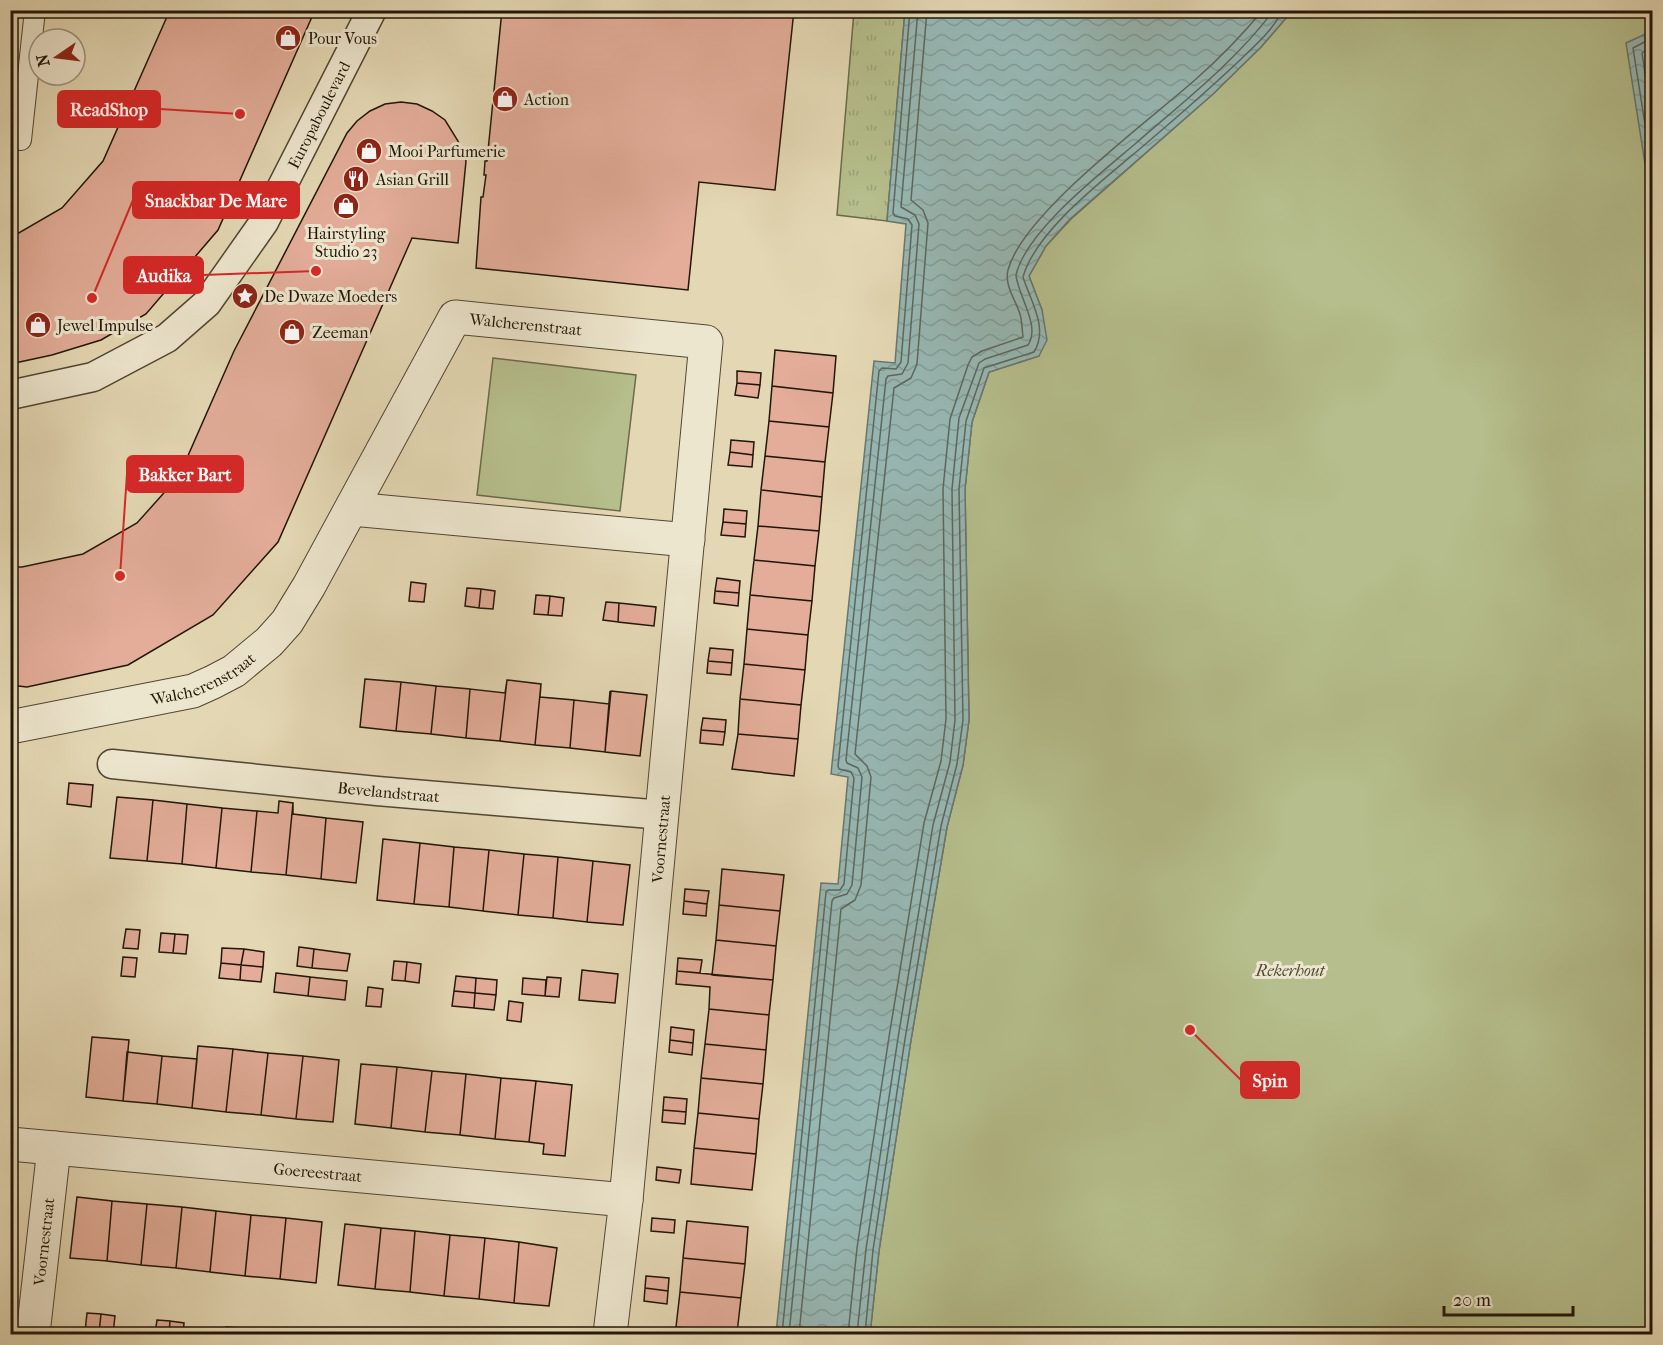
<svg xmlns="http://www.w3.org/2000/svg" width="1663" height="1345" font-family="'IM FELL French Canon',serif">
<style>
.grass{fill:url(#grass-tufts);stroke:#6c6a4a;stroke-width:1.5}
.green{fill:#b5be8c;stroke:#6c6a4a;stroke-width:1.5}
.water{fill:url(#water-waves);stroke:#68776f;stroke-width:1.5}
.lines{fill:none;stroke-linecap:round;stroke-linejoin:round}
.shore{stroke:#5c675e;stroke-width:1.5}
.building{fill:#e3ad99;stroke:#221607;stroke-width:1.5}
.service-casing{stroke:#524632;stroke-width:22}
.pedestrian-casing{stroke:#524632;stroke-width:31}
.minor-casing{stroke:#524632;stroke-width:35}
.service{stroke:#ede6ce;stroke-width:20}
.pedestrian{stroke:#ede6ce;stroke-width:28}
.minor{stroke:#ede6ce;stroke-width:33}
.labels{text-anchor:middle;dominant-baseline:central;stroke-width:6;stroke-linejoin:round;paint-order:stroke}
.poi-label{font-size:16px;fill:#221607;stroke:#ede6ce;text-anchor:start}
.street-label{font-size:16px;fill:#221607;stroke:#ede6ce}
.park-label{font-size:16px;font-style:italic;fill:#4e482f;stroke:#ede6ce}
.leader{fill:none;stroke:#d62828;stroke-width:2}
.callout-dot{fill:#d62828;stroke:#ede6ce;stroke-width:2}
.callout{fill:#d62828;stroke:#d62828;stroke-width:2}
.callout-label{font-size:18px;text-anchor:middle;font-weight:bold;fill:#fff}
</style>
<defs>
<pattern id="grass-tufts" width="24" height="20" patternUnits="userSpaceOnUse" patternTransform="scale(1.5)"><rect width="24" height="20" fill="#b5be8c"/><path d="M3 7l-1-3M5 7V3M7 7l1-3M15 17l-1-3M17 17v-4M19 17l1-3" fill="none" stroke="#9ba377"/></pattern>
<pattern id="water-waves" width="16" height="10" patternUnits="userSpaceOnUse" patternTransform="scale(1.5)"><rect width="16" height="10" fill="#97b8b4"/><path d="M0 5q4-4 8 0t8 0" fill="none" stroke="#829d99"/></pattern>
</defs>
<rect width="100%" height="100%" fill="#e4d8b4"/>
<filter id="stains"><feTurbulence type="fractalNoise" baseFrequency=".00333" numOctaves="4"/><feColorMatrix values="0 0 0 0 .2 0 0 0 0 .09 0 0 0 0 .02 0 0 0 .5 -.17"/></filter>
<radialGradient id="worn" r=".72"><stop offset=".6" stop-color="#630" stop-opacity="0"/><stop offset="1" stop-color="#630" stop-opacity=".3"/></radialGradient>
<!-- grass -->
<path class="grass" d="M854 11H905L887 221 837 215Z"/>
<!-- green -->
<path class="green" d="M1289 11H1652V1334H870L879 1251 911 1040 947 827 963 765 969 720 965 489 972 422 989 372 1039 356 1042 310 1029 276 1046 246 1071 219 1213 94 1261 47 1286 18Z
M493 358 636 375 620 511 477 495Z"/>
<!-- water -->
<path class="water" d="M905 11H1289L1286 18 1261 47 1213 94 1070 219 1046 246 1029 276 1042 310 1047 340 1039 356 989 372 972 422 965 489 969 720 963 765 947 827 911 1040 879 1251 870 1334H776L821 883 838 884 848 777 831 774 874 361 895 363 906 224 887 221Z
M1652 31V208L1626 43Z"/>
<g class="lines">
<!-- shore -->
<path class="shore" d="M1652 38 1633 48 1652 169
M1652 46 1642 53 1652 121
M782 1334 826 892 828 890H840L844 884 854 778 851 772 839 769 838 766 879 371 882 368 896 369 901 362 912 225 908 219 895 216 893 213 910 10
M789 1334 832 901 834 898 847 894 852 885 862 777 858 768 847 763 846 760 886 379 888 376 902 374 908 363 919 224 915 215 901 207 918 10
M799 1334 841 909 855 900 861 885 871 777 867 766 855 754 894 388 911 378 917 364 928 223 923 210 911 200 927 10
M848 1334 857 1248 889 1037 924 823 941 761 946 719 943 489 950 419 968 365 972 357 982 351 1023 337C1022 329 1022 321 1020 314 1016 301 1004 285 1008 270 1023 213 1149 121 1196 79 1220 58 1242 35 1263 10
M857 1334 866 1249 898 1038 933 825 950 762 955 720 952 489 959 418 979 363 985 359 1028 345C1041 326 1018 296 1016 275 1026 231 1100 174 1135 144 1183 102 1235 62 1274 10
M865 1334 873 1250 905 1039 941 826 957 764 963 720 959 489 966 421 984 368 1034 352C1049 328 1030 300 1023 277 1036 230 1106 178 1142 147 1175 119 1207 91 1238 62 1252 48 1275 29 1282 10"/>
</g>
<!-- building -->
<path class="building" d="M170 10H315L218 230 146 314 101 340 52 355 10 364V238L62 208 103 161Z
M502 10H794L775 190 699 182 688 290 476 268 481 197H483L486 175H484L485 161H487Z
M401 102 417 104 432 111 445 120 458 141 466 161 458 243 412 238 278 542 213 615 128 665 27 687 10 685V567H22L83 554 137 523 179 476 234 351 347 133 357 121 370 111 385 104Z
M775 350 836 356 833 393 772 386Z
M737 371 761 373 760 385 737 383Z
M737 383 760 385 758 398 735 395Z
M772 386 833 393 829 427 769 421Z
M769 421 829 427 825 462 765 456Z
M731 440 754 442 753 455 730 452Z
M730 452 753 455 752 467 728 465Z
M765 456 825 462 822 497 761 490Z
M761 490 822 497 819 531 758 526Z
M724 509 747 511 746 524 723 522Z
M723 522 746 524 745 537 721 535Z
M758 526 819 531 815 566 754 560Z
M754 560 815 566 812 601 750 595Z
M717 578 740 581 739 593 715 591Z
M411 582 426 584 424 602 409 601Z
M467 588 481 589 479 608 465 606Z
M481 589 495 591 493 609 479 608Z
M715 591 739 593 738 606 714 603Z
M536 595 550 596 548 615 534 614Z
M750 595 812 601 808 635 747 629Z
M550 596 564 598 562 616 548 615Z
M606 602 619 603 618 622 603 620Z
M619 603 656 607 654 626 618 622Z
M747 629 808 635 805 670 744 664Z
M710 648 733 650 732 663 708 661Z
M708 661 732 663 731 675 707 673Z
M744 664 805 670 801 705 740 699Z
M365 679 401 682 396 731 360 727Z
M507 680 541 684 535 745 500 741Z
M507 680 500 741 466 738 470 689 505 693Z
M401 682 436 686 431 734 396 731Z
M541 684 540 697 574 700 570 748 535 745Z
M436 686 470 689 466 738 431 734Z
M610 691 605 752 570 748 574 700 609 704Z
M611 691 647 695 640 756 605 752Z
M740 699 801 705 798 739 738 734Z
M703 718 726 720 725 732 701 730Z
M701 730 725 732 723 745 700 743Z
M738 734 798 739 794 776 732 769Z
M69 783 93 785 91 807 67 804Z
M117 797 153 800 147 861 110 858Z
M153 800 187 804 182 864 147 861Z
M279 801 293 803 286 875 251 872 257 811 278 813Z
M293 803V814L326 818 321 879 286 875Z
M187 804 222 808 216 868 182 864Z
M222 808 257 811 251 872 216 868Z
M326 818 363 822 356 883 321 879Z
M383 839 420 843 414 904 377 900Z
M420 843 454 847 449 907 414 904Z
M454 847 489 850 483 911 449 907Z
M489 850 524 854 518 915 483 911Z
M524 854 558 857 553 918 518 915Z
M558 857 593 861 587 922 553 918Z
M593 861 630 865 623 925 587 922Z
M722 869 784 875 780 911 719 905Z
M685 889 709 891 707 904 684 901Z
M684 901 707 904 706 916 683 914Z
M719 905 780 911 776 946 716 940Z
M126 929 140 930 138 949 123 948Z
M161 933 175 934 173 953 159 952Z
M175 934 188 935 186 954 173 953Z
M716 940 776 946 773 980 712 975Z
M299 947 314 949 312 968 297 966Z
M222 948 244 949 241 965 221 963Z
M244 949 264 952 263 967 241 965Z
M314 949 350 954 347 971 312 968Z
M123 957 137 958 135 977 121 976Z
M678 958 702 960 700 973 677 971Z
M394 961 407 962 405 981 392 980Z
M407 962 421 964 419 983 405 981Z
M221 963 241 965 240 980 219 978Z
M241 965 263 967 261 982 240 980Z
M582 970 618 974 615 1003 579 1000Z
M677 971 773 980 769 1015 709 1009 710 987 676 984Z
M276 973 310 977 308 996 274 992Z
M456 976 476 978 475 993 454 991Z
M310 977 347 981 345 1000 308 996Z
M547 977 561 978 559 997 545 996Z
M476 978 497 980 496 995 475 993Z
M523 978 546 980 545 996 522 994Z
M368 987 383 989 381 1007 366 1006Z
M454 991 475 993 474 1008 452 1006Z
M475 993 496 995 494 1010 474 1008Z
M509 1001 523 1003 521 1022 507 1020Z
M709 1009 769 1015 766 1050 705 1044Z
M671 1027 694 1030 693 1043 670 1040Z
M92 1037 129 1040 123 1101 86 1097Z
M670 1040 693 1043 692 1055 669 1052Z
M705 1044 766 1050 763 1084 701 1078Z
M198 1046 233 1049 226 1112 192 1108Z
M233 1049 268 1053 261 1115 226 1112Z
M127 1052 162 1056 157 1104 123 1101Z
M268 1053 303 1056 296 1119 261 1115Z
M162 1056 197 1059 192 1108 157 1104Z
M303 1056 339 1060 333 1122 296 1119Z
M361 1064 397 1067 391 1128 355 1124Z
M397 1067 432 1071 425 1132 391 1128Z
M432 1071 466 1074 460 1135 425 1132Z
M466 1074 501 1078 495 1139 460 1135Z
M501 1078 536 1081 529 1142 495 1139Z
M701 1078 763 1084 759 1119 698 1113Z
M536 1081 572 1085 565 1156 543 1154 544 1144 529 1142Z
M664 1097 687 1099 686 1112 663 1110Z
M663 1110 686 1112 685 1124 662 1122Z
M698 1113 759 1119 756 1154 694 1148Z
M694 1148 756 1154 752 1190 691 1184Z
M657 1167 681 1170 679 1183 656 1180Z
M77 1197 112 1201 107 1261 70 1258Z
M112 1201 147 1204 141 1265 107 1261Z
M147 1204 182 1207 176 1268 141 1265Z
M182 1207 216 1211 210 1272 176 1268Z
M216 1211 251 1215 245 1276 210 1272Z
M251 1215 286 1218 280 1279 245 1276Z
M286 1218 322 1222 316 1283 280 1279Z
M652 1218 675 1220 674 1233 651 1231Z
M687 1221 748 1227 745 1264 683 1258Z
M345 1224 381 1228 375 1289 338 1285Z
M381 1228 415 1231 410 1292 375 1289Z
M415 1231 450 1235 444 1296 410 1292Z
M450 1235 485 1238 479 1299 444 1296Z
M485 1238 519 1242 514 1303 479 1299Z
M519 1242 557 1248 549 1306 514 1303Z
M683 1258 745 1264 741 1298 680 1292Z
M646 1276 669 1278 668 1291 645 1288Z
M645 1288 668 1291 667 1304 644 1301Z
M680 1292 741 1298 737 1333 676 1327Z
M87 1313 101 1314 99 1333 85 1332Z
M101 1314 115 1316 113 1334 99 1333Z
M157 1320 170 1321 169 1334H155Z
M170 1321 184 1323 183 1334H169Z
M226 1327 240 1328 239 1334H225Z
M676 1327 737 1333V1334H675Z
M240 1328 253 1330V1334H239Z
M295 1331 311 1332V1334H294Z"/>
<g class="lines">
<!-- service casing -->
<g class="service-casing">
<path id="service" d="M21 140 35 10"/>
</g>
<!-- pedestrian casing -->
<g class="pedestrian-casing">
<g id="pedestrian">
<path id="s1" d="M10 395 93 377 167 338 207 303 264 222 372 10"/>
<path id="s2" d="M112 764 377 791 663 815"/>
</g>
</g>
<!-- minor casing -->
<g class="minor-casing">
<g id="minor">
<path d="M352 509 688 540"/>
<path id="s3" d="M10 727 193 691 213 682 234 671 269 642 287 622 309 586 455 317 706 342 626 1200 610 1334"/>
<path id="s4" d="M10 1144 626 1200"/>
<path id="s5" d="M33 1334 54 1148"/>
</g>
</g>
<!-- service -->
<use href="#service" class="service"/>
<!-- pedestrian -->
<use href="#pedestrian" class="pedestrian"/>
<!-- minor -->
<use href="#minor" class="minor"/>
</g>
<!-- icons -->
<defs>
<g id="shop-disc" transform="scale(1.35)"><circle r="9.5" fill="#8f2418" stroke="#ede6ce"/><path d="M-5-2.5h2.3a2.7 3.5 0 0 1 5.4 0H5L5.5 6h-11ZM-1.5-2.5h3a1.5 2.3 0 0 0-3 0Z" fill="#fff"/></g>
<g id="restaurant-disc" transform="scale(1.35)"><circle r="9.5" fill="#8f2418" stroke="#ede6ce"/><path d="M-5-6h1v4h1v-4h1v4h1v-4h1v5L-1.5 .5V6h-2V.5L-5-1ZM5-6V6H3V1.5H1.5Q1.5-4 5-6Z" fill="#fff"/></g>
<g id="sight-disc" transform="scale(1.35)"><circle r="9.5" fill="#8f2418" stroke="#ede6ce"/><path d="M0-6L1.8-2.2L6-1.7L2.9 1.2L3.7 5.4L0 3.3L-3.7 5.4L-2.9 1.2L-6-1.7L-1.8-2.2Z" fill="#fff"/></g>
</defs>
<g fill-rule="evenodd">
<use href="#shop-disc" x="288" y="38"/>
<use href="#shop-disc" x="505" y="99"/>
<use href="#shop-disc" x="369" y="151"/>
<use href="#restaurant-disc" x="356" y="179"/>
<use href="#shop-disc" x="346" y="206"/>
<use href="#sight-disc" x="245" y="296"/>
<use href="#shop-disc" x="38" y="325"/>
<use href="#shop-disc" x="292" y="332"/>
</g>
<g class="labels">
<!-- poi labels -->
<g class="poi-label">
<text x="308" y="38">Pour Vous</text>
<text x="524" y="99">Action</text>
<text x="388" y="151">Mooi Parfumerie</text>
<text x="376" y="179">Asian Grill</text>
<text x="346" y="233" text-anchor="middle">Hairstyling<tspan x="346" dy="18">Studio 23</tspan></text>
<text x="264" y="296">De Dwaze Moeders</text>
<text x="57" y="325">Jewel Impulse</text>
<text x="312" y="332">Zeeman</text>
</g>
<!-- street labels -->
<g class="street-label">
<text stroke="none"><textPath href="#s1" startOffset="441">Europaboulevard</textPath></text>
<text stroke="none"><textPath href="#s3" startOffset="724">Walcherenstraat</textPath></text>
<text stroke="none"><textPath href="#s3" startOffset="200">Walcherenstraat</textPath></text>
<text stroke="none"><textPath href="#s2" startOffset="278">Bevelandstraat</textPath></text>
<text transform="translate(661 839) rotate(-85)">Voornestraat</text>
<text stroke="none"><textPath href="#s4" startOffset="309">Goereestraat</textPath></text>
<text stroke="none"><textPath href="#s5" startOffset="93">Voornestraat</textPath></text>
</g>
<!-- park labels -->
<g class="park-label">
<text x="1290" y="970">Rekerhout</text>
</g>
</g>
<!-- callouts -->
<path class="leader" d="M240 114L160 109M92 298L133 200M316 271L203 275M120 576L127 474M1190 1030L1241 1080"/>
<g class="callout-dot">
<circle cx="240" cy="114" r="6"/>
<circle cx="92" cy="298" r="6"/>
<circle cx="316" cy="271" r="6"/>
<circle cx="120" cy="576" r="6"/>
<circle cx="1190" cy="1030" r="6"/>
</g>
<g class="callout">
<rect x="58" y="91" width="102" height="36" rx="6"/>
<rect x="133" y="182" width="166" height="36" rx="6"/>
<rect x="124" y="257" width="79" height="36" rx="6"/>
<rect x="127" y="456" width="116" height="36" rx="6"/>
<rect x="1241" y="1062" width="58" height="36" rx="6"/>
</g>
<g class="callout-label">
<text x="109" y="116">ReadShop</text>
<text x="216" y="207">Snackbar De Mare</text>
<text x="164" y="282">Audika</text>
<text x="185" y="481">Bakker Bart</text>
<text x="1270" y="1087">Spin</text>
</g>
<!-- margin -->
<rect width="1663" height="1345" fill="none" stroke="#e4d8b4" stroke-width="36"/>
<rect x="12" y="12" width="1639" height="1321" fill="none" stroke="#221607" stroke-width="3"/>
<rect x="18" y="18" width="1627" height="1309" fill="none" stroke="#221607" stroke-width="1.5"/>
<!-- north arrow -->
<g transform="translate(57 57) rotate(256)"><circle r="28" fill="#ede6ce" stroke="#9c937e" stroke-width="1.5"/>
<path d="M0-4.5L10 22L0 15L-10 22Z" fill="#8f2418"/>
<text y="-9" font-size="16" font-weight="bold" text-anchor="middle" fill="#221607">N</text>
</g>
<!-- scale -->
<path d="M1444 1306v9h129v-9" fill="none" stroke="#221607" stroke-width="3"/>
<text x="1453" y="1306" font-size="18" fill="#221607" stroke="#ede6ce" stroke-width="4.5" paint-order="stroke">20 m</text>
<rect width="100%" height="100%" filter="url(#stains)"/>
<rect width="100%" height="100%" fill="url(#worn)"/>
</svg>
